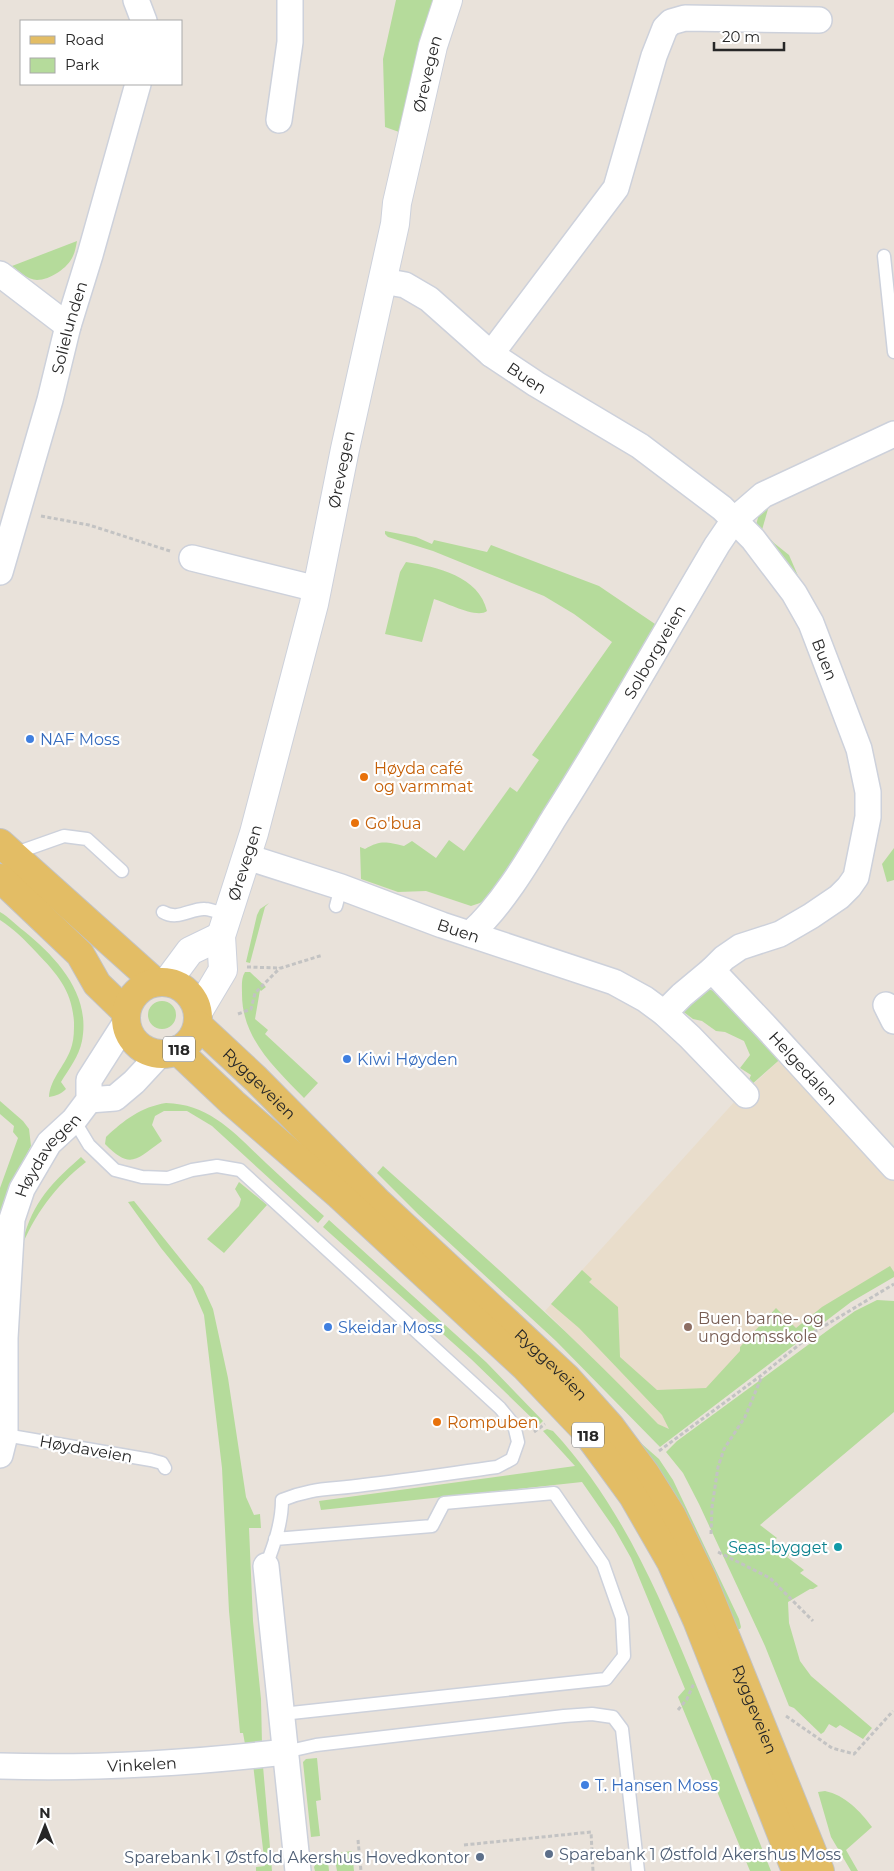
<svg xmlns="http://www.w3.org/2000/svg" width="894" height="1871" font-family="Montserrat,sans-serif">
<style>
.education{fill:#e9ddcb}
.green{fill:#b5db9b}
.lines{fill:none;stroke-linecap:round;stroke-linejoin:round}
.lane-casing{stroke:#cdd1db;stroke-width:15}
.street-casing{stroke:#cdd1db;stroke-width:28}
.secondary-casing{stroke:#cdd1db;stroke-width:30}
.primary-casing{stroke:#c3c3c3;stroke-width:30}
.path{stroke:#c3c3c3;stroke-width:3;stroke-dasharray:4 2.5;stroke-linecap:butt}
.lane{stroke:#fff;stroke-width:12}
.street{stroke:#fff;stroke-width:25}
.secondary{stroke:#fff;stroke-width:28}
.primary{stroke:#e3bd65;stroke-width:28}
.shop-dot{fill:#3f7fe0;stroke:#fff;stroke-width:2}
.food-dot{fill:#e8710a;stroke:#fff;stroke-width:2}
.education-dot{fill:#8d6e63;stroke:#fff;stroke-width:2}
.culture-dot{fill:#0f9aa8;stroke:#fff;stroke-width:2}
.service-dot{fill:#5c6f8a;stroke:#fff;stroke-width:2}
.labels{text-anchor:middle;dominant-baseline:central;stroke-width:4.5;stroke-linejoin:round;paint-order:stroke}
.shield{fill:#fff;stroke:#686868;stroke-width:1}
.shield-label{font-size:15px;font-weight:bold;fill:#272727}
.street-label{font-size:16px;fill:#272727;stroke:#fff}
.shop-label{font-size:16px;fill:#366cbe;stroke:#fff;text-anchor:start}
.food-label{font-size:16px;fill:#c56008;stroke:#fff;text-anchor:start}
.education-label{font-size:16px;fill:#785e54;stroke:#fff;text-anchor:start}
.culture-label{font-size:16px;fill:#0d838f;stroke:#fff;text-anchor:end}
.service-label{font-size:16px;fill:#4e5e75;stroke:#fff;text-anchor:start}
</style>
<rect width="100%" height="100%" fill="#e9e2da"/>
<!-- education -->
<path class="education" d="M785 1055 894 1175V1272L855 1294 670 1430 658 1424 545 1311 736 1100Z"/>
<!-- green -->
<path class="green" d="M396 0H440L399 132 385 127 383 59Z
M77 241C76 246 75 252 73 256 68 268 50 280 37 280 28 280 19 271 12 266Z
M770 502 762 530 774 543 789 555 814 613 756 525 759 514Z
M385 531 416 537 432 544 434 540 487 552 491 545 599 586 658 626 515 862 491 895 480 903 471 906 426 891 398 892 361 879 360 847 365 849C381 840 386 842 404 846L412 841 436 858 449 840 464 851 510 787 517 792 539 760 532 755 612 642 574 614 544 596 433 551 388 537 385 534Z
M406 562C437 567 479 576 487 611 477 619 447 603 434 599L422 642 385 634 400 572Z
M894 848V880L887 882 882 864Z
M269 903 265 907 250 963 246 962 257 915 260 909Z
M0 912C9 917 16 925 24 931 57 958 91 994 82 1041 79 1056 69 1069 61 1082L66 1089C61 1094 56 1096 49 1097 50 1078 67 1064 72 1045 74 1038 74 1030 74 1022 72 991 58 975 37 953 25 940 14 929 0 920Z
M245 972H250L266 987 261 991 260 990 255 1019 268 1030 265 1034 318 1083 304 1098C275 1068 242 1039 242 994 242 987 241 978 245 972Z
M706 989 715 991 785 1055 750 1086 748 1082 751 1075 740 1068 750 1055 744 1041 725 1032 716 1031 702 1021 693 1019 681 1010Z
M148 1015a14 14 0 1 1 28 0a14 14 0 1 1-28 0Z
M0 1101 23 1121 29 1129 31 1146 15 1176 0 1218V1188L18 1138 13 1132 14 1126 0 1114Z
M166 1103C211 1104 236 1135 266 1163 285 1181 304 1198 324 1216L318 1223 212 1126 187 1111H164L155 1116 152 1125 162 1141C135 1160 131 1170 105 1144L106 1137C124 1120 141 1107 166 1103Z
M81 1157 86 1162C56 1185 33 1216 20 1251 31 1205 46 1188 81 1157Z
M383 1166C477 1250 571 1332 658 1424L669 1429 662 1415 579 1328 551 1304 582 1270 592 1279 589 1282 618 1307 620 1357 657 1390 706 1388 740 1351V1347L776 1308 796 1328 822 1307 890 1266 894 1272V1277L851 1302 660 1447 556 1341 418 1214 377 1173Z
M239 1182 267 1205 224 1253 207 1239 239 1206 241 1199 235 1189Z
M134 1201 203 1287 213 1309 228 1378 246 1497 254 1515 260 1514 261 1528H249L253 1621 261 1699 262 1744H245L243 1733H240L229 1611 222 1468 204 1315 191 1285 161 1248 128 1202Z
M329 1220 486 1362 543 1421 539 1425 471 1359 323 1227Z
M877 1300 894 1301V1412L760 1525 777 1538 773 1541 791 1554 787 1557 804 1570 800 1573 818 1586 813 1589H810L788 1602 789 1623 800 1661 811 1676 872 1728 863 1739 840 1725 836 1728 829 1724 824 1732 821 1734 794 1708 789 1706 765 1646 699 1504 683 1473 666 1452 677 1441 831 1328 855 1311Z
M547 1429 553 1431C617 1500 655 1585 690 1670 718 1737 744 1804 771 1871H750L678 1697 685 1689 631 1558 614 1528 582 1482 321 1510 319 1501 575 1466 543 1431Z
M634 1437 659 1459 673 1480 739 1619 741 1627 740 1629H737Z
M317 1758 321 1800 316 1801 320 1836 311 1837 303 1762 306 1759Z
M253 1764 263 1766 272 1871H256V1867L265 1866Z
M825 1791C845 1795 860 1811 872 1827L846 1850 858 1871H851L831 1837 818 1792Z
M352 1851 354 1871H337L335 1860 328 1861 329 1871H315L314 1867 321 1855Z"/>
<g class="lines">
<!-- lane casing -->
<g class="lane-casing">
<path id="lane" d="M884 256 894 352
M13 854 64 836 87 839 122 871
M336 906 341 887
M163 912C178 921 191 908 205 909 212 909 221 914 228 916
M74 1120 89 1145 115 1170 142 1177 168 1178 192 1170 217 1166 240 1170 500 1408 514 1425 518 1442 512 1459 497 1467C453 1473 409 1480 364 1485 332 1490 313 1487 282 1500 282 1523 274 1545 266 1566
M5 1435 151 1460 162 1463 165 1468
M275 1539 432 1526 444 1503 554 1493 603 1564 622 1618 624 1656 606 1679 282 1714
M285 1752 316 1745 564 1716 592 1714 613 1717 622 1729 638 1871"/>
</g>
<!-- street casing -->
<g class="street-casing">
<g id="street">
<path d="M136 0 144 21"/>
<path d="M279 120 290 42V0"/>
<path d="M0 274 68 326"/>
<path id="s1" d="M383 281 405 285 429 299 491 354 536 384 640 446 722 508 753 539 794 593 811 623 837 691 859 749 868 792V817L856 877 849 887 839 897 811 916 780 934 740 947 724 958 712 970 682 995 664 1013"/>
<path d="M491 354 616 188 654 56 665 28 671 22 685 18 819 20"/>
<path d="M192 558 317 589"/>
<path id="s2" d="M0 572 50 400 68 326 90 255 138 84"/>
<path id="s3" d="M247 857 341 887 442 925 614 982 645 999 664 1013 690 1037 746 1095"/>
<path id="s4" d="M470 934C503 905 531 856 554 818 611 729 663 636 717 545L734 520 763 495 894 434"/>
<path id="s5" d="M712 970 766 1027 894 1167"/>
<path d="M886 1005 894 1021"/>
<path d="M89 1100 115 1098 134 1082 160 1054"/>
<path id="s6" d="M0 1455 5 1435V1338L12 1219 22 1189 49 1143 74 1120 89 1100V1080L126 1022"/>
<path d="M266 1566 298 1871"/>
<path id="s7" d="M0 1766C95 1769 191 1763 285 1752"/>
</g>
</g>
<!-- secondary casing -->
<g class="secondary-casing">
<g id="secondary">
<path d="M167 982 190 951 221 936"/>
<path id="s8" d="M198 1012 223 970 221 936 254 833 314 604 345 449 395 224 397 203 433 46 448 0"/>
</g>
</g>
<!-- primary casing -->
<g class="primary-casing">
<g id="primary">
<path d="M0 843 155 982"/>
<path d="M0 878 80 954 97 984 126 1012"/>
<circle cx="162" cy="1018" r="36"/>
<path id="s9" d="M198 1025 256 1079 379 1203 567 1378 610 1426 645 1473 672 1516 702 1578 820 1871"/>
<path d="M177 1050 233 1103 339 1195 525 1367 583 1428 609 1463 633 1496 671 1562 697 1620 796 1871"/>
</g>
</g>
<!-- path -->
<path class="path" d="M41 516 89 525 170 551
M247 967 281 968 323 955
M238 1014 251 1009 255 993 280 968
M534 1432 545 1424
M659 1451 763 1374 816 1331 894 1284
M711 1534 712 1507 718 1467 724 1449 745 1417 762 1376
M718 1552 770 1578 813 1621
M678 1710 687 1699 694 1683
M786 1716 832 1748 854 1754 893 1711
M358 1840 361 1871
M464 1845 591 1832 593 1871"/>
<!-- lane -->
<use href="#lane" class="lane"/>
<!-- street -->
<use href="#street" class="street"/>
<!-- secondary -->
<use href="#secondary" class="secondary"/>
<!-- primary -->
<use href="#primary" class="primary"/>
</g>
<!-- markers -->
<g class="shop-dot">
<circle cx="30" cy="739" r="5"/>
<circle cx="347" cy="1059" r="5"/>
<circle cx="328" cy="1327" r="5"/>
<circle cx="585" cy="1785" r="5"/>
</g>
<g class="food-dot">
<circle cx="364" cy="777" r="5"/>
<circle cx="355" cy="823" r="5"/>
<circle cx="437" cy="1422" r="5"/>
</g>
<circle class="education-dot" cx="688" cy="1327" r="5"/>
<circle class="culture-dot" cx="838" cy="1547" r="5"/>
<g class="service-dot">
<circle cx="549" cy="1854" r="5"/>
<circle cx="480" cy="1857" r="5"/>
</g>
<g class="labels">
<!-- shield labels -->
<g class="shield">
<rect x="163" y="1036.5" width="32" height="25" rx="4"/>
<rect x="572" y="1422.5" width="32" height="25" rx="4"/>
</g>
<g class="shield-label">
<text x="179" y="1049">118</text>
<text x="588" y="1435">118</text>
</g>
<!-- street labels -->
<g class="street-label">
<text stroke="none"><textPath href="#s8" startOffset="970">Ørevegen</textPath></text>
<text stroke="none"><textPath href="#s2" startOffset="254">Solielunden</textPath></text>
<text stroke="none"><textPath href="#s1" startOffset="176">Buen</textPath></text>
<text stroke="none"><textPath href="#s8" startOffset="565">Ørevegen</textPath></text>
<text stroke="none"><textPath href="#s4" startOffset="338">Solborgveien</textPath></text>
<text stroke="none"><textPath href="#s1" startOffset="596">Buen</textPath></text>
<text stroke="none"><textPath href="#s8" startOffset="160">Ørevegen</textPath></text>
<text stroke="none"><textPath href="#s3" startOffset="224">Buen</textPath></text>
<text stroke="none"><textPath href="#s5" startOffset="134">Helgedalen</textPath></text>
<text stroke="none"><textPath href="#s9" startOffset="85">Ryggeveien</textPath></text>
<text stroke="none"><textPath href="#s6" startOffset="311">Høydavegen</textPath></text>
<text stroke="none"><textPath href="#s9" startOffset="490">Ryggeveien</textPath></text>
<text transform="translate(86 1449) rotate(10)">Høydaveien</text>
<text stroke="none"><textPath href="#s9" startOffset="895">Ryggeveien</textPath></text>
<text stroke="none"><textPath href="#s7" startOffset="142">Vinkelen</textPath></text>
</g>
<!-- shop labels -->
<g class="shop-label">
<text x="40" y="739">NAF Moss</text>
<text x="357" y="1059">Kiwi Høyden</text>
<text x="338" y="1327">Skeidar Moss</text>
<text x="595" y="1785">T. Hansen Moss</text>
</g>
<!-- food labels -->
<g class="food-label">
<text x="374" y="768">Høyda café<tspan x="374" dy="18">og varmmat</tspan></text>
<text x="365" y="823">Go'bua</text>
<text x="447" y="1422">Rompuben</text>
</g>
<!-- education labels -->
<g class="education-label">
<text x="698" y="1318">Buen barne- og<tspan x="698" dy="18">ungdomsskole</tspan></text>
</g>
<!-- culture labels -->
<g class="culture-label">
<text x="828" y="1547">Seas-bygget</text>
</g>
<!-- service labels -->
<g class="service-label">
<text x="559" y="1854">Sparebank 1 Østfold Akershus Moss</text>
<text x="470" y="1857" text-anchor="end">Sparebank 1 Østfold Akershus Hovedkontor</text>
</g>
</g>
<!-- legend -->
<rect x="20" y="20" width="162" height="65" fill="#ffffff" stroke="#a9a9a9"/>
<rect x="30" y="36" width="25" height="8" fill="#e3bd65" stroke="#a9a9a9"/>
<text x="65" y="45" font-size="15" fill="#272727">Road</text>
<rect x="30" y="58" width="25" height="15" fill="#b5db9b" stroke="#a9a9a9"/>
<text x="65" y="70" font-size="15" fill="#272727">Park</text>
<!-- north arrow -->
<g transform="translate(45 1826)" stroke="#ffffff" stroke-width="4" paint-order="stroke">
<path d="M0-4L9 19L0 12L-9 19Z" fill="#272727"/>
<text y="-8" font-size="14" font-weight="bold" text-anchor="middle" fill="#272727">N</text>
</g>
<!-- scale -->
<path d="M714 42v8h70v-8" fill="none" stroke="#272727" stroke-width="2.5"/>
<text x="722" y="42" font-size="15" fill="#272727" stroke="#ffffff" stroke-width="4" paint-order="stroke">20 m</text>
</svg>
